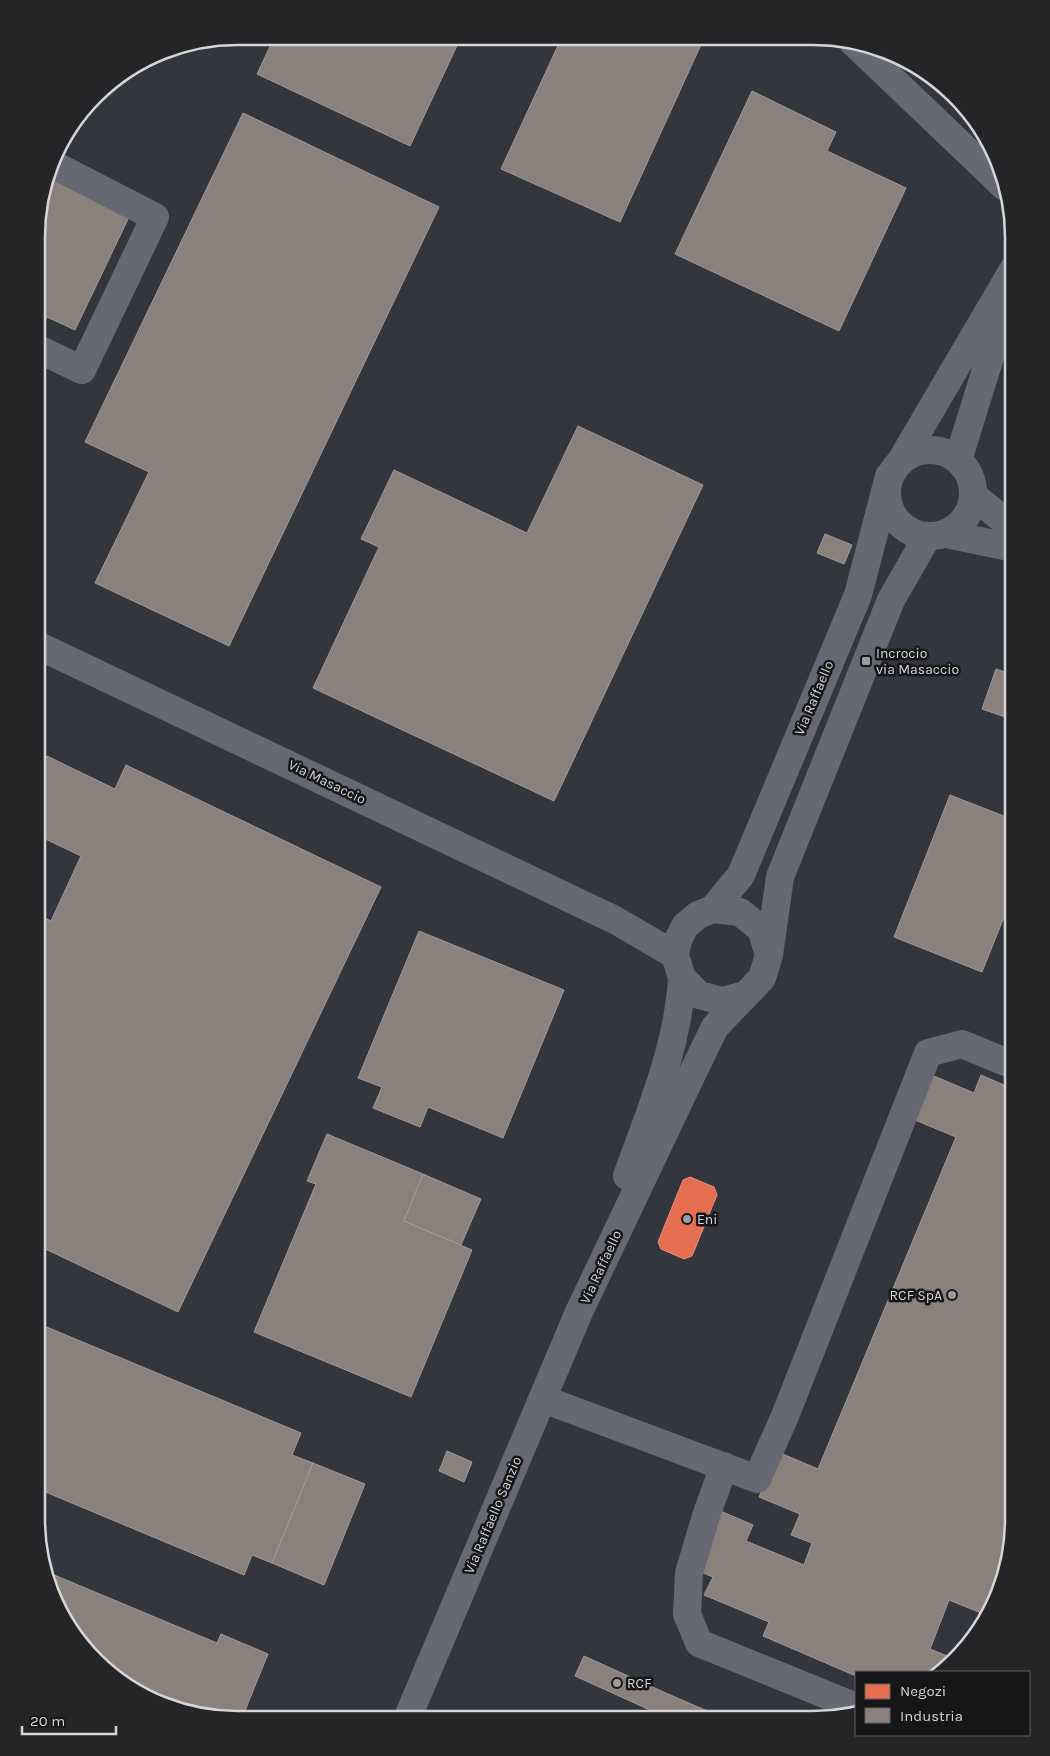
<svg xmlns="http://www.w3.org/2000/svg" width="1050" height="1756" font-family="Karla,sans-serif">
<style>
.built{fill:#33363d}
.shops{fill:#e76f51;stroke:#e28e7a}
.industry{fill:#8a817c;stroke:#a09a98}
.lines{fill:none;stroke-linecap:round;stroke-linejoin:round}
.minor{stroke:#666973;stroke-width:28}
.poi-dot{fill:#9b9c9d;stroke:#161618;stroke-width:2}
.labels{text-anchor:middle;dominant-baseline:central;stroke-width:5;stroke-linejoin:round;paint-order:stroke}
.poi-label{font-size:14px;fill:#d5d6d8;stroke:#161618;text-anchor:start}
.street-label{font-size:14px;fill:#d5d6d8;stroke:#161618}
.rim{fill:none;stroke:#d5d6d8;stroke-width:2.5}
</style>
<rect width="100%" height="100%" fill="#2e2f30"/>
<!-- built -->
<path class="built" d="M237 36 839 38 890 52 935 78 972 115 999 160 1014 237 1013 1532 1003 1584 972 1641 941 1672H856V1711L813 1720 211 1718 160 1704 115 1678 78 1641 51 1596 36 1519 38 211 57 148 104 86 160 51Z"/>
<!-- shops -->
<path class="shops" d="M690 1177 714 1187 717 1195 692 1256 684 1259 661 1249 658 1242 683 1180Z"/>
<!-- industry -->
<path class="industry" d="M275 36 461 37 410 146 257 74Z
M562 37 704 38 620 222 501 169Z
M752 91 836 132 827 151 906 188 839 331 675 254Z
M243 113 439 207 229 646 95 583 149 472 85 442Z
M48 176 130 215 75 330 47 317 38 334V211Z
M578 426 703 485 554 801 313 688 379 547 361 539 394 470 527 533Z
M825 534 852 545 844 564 817 553Z
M996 669 1014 675V720L982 709Z
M47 756 115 789 126 765 381 887 178 1312 37 1245V914L51 921 81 856 37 835V777Z
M950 795 1014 820V892L982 972 894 937Z
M419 931 564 990 503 1138 428 1107 420 1127 373 1108 382 1087 358 1078Z
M981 1075 1013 1089V1532L1003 1584 986 1615 949 1600 930 1649 955 1659 941 1672H856V1676L763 1636 769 1622 704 1595 713 1577 694 1569 718 1510 753 1525 746 1541 804 1565 812 1543 791 1535 800 1514 759 1497 778 1452 818 1469 956 1137 915 1120 934 1076 974 1093Z
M327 1134 423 1174 404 1221 472 1250 411 1397 254 1332 316 1184 307 1181Z
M423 1174 481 1199 461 1245 404 1221Z
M37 1323 301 1433 292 1455 313 1463 272 1563 252 1555 244 1575 36 1488Z
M447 1451 472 1462 464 1482 439 1471Z
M313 1463 365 1484 324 1585 272 1563Z
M47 1572 217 1643 221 1634 268 1654 242 1718H211L160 1704 115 1678 78 1641 51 1596Z
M584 1656 659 1690 728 1720 646 1719 650 1710 575 1676Z"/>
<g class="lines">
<!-- minor -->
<path class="minor" d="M853 42 1004 186
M38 349 82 370 155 217 52 164
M887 493a43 43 0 1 1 86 0a43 43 0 1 1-86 0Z
M902 459 1014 268
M958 460 1009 296
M973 495 1014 529
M946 534 1014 548
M37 645 615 920 675 955
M713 909 741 875 858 595 889 476
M745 995 722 1001 699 995 682 978 675 955 678 940 685 926 698 915 713 909 740 912 761 929 769 955
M627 1176C650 1112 678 1047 682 978
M543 1399 757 1479 785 1416 928 1053 962 1044 1013 1065
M724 1466 706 1516 689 1573 687 1614 699 1643 856 1707
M407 1719 579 1312 694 1070 715 1027 762 978 769 955 780 877 891 600 927 537"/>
</g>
<!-- markers -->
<g class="poi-dot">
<rect x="861" y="656" width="10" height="10" rx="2.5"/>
<circle cx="687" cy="1219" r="5"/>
<circle cx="952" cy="1295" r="5"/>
<circle cx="617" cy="1683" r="5"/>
</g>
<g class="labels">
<!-- poi labels -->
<g class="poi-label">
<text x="876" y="653">Incrocio<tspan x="876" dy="16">via Masaccio</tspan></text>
<text x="697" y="1219">Eni</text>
<text x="942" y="1295" text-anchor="end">RCF SpA</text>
<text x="627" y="1683">RCF</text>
</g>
<!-- street labels -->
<g class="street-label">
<text transform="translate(814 698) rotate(-67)">Via Raffaello</text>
<text transform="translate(327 782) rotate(26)">Via Masaccio</text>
<text transform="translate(601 1267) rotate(-65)">Via Raffaello</text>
<text transform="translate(493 1515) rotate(-67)">Via Raffaello Sanzio</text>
</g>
</g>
<!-- crop -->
<path d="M0 0H1050V1756H0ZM237 45H813A192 192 0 0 1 1005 237V1519A192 192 0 0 1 813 1711H237A192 192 0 0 1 45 1519V237A192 192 0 0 1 237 45Z" fill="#252527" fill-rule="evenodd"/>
<path class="rim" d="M237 45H813A192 192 0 0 1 1005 237V1519A192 192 0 0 1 813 1711H237A192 192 0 0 1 45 1519V237A192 192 0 0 1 237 45Z"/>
<!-- legend -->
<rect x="855" y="1671" width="175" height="65" fill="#161618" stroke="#626365"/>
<rect x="865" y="1684" width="25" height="15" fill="#e76f51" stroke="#626365"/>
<text x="900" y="1696" font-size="15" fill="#d5d6d8">Negozi</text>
<rect x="865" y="1708" width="25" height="15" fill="#8a817c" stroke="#626365"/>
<text x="900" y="1721" font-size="15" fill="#d5d6d8">Industria</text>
<!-- scale -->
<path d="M22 1726v8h94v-8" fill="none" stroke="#d5d6d8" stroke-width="2.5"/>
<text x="30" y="1726" font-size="15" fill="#d5d6d8" stroke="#161618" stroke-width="4" paint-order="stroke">20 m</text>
</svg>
